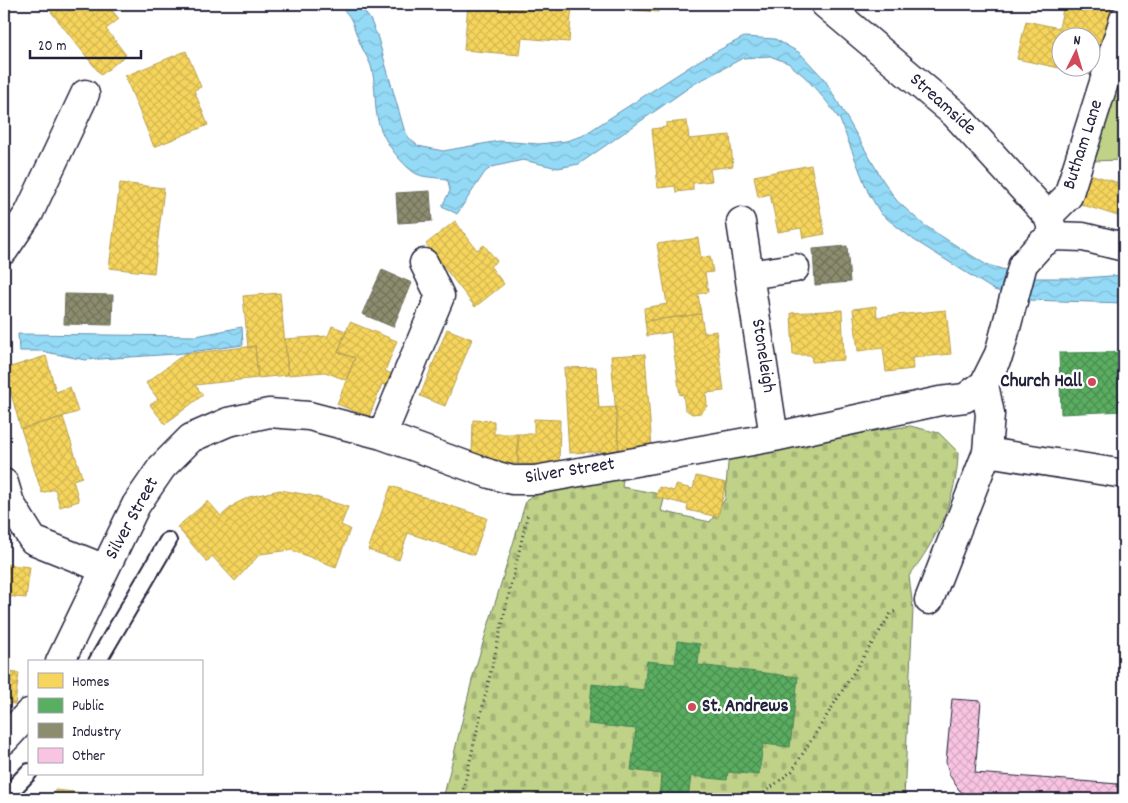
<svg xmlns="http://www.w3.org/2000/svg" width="1128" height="803" font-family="Dekko,sans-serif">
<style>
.cemetery{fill:url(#cemetery-stones);stroke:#707a62}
.park{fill:#bfd288;stroke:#707a62}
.water{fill:url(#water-waves);stroke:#6690ab}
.homes{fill:url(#homes-cross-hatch);stroke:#b69f52;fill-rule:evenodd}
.public{fill:url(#public-cross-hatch);stroke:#498456}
.industry{fill:url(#industry-cross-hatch);stroke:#6c6c5f}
.building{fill:url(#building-cross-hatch);stroke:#22223b}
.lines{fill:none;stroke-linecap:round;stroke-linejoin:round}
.service-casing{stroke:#22223b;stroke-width:20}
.minor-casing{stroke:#22223b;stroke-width:31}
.path{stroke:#22223b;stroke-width:3;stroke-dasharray:1 4;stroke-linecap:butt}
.service{stroke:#fff;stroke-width:16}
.minor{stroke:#fff;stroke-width:28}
.poi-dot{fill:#d1495b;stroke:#fff;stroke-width:2}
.labels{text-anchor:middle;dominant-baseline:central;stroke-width:5;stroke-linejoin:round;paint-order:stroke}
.street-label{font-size:19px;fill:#22223b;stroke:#fff}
.poi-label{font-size:19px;font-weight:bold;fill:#22223b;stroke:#fff;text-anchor:end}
</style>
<defs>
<pattern id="cemetery-stones" width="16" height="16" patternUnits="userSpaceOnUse" patternTransform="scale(1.25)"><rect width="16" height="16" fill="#bfd288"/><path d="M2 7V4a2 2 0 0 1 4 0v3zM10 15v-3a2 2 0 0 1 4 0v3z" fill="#a4b476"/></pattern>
<pattern id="water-waves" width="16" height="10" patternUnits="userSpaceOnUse" patternTransform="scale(1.25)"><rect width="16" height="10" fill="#94daf6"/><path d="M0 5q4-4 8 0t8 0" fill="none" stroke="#7fbbd4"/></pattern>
<pattern id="homes-cross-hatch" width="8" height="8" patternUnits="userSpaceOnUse" patternTransform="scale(1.25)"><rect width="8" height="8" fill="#f6d55c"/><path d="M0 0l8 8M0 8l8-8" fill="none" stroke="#d3b751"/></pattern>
<pattern id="public-cross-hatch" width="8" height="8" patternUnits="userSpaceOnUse" patternTransform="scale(1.25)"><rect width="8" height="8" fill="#5aae61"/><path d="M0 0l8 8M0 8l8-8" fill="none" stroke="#4a8d51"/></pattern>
<pattern id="industry-cross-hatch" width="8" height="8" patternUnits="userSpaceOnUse" patternTransform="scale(1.25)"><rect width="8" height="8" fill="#8c8c6e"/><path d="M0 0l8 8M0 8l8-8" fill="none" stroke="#72725c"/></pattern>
<pattern id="building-cross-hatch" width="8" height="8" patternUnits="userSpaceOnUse" patternTransform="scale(1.25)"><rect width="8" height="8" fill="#f9c4e1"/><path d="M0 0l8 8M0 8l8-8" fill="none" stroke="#d5a8c2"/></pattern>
</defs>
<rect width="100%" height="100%" fill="#fff"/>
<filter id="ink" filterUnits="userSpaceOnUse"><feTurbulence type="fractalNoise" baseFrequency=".02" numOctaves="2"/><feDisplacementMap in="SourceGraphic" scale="10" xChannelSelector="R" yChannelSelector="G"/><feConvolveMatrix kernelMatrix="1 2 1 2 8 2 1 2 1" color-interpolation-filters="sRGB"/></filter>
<g filter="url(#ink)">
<!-- cemetery -->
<path class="cemetery" d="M910 426 939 433 958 452C958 496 936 541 909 576L913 609 904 799H443L473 676 526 501 537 490 624 473 622 487 665 495 661 511 710 522 725 499 729 451Z"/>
<!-- park -->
<path class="park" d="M1124 57V160L1090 161Z"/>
<!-- water -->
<path class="water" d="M336 4H358L370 19 377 35 404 129 409 138 418 146 443 151 499 141 539 144 566 141 582 136 700 60 744 37 775 39 800 53 825 80 882 179 897 201 924 225 985 264 1032 278H1083L1124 275V303L1028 300 994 290 914 240 881 214 868 192 840 120 827 102 805 77 788 63 770 56 743 58 694 84 579 164 558 168 523 160 492 167 485 172 457 214 442 206 450 191 448 181C436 175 423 180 412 171 397 159 380 136 377 116 374 100 376 83 371 66 368 57 361 48 358 38 351 21 353 16 336 4Z
M242 327 243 345 175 354 85 360 41 351H19L18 334 196 336Z"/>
<!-- homes -->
<path class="homes" d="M45 4H107L119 19 106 29 126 55 101 75Z
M468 4 520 9V4H572L569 42 522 38 520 55 464 50Z
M605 4H659L658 12 605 7Z
M1064 4H1113L1097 76 1017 59 1026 21 1059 28ZM1060 38H1090V68H1060Z
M186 51 201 87 194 90 208 125 154 147 125 76Z
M687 121 689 139 730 135 733 166 710 169 712 181 693 183V190L676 192 675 186 658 188 652 129 666 127V123Z
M811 165 825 234 803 238 801 228 778 232 770 194 758 197 754 176Z
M1124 166V218L1080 204 1090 174 1119 183Z
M120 183 164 188 154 273 109 268Z
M455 221 477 250 484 245 497 261 490 266 504 284 475 307 426 244Z
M698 238 701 258 710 256 713 272 705 273 708 292 698 294 701 314 645 321 644 308 667 304 657 244Z
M280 293 288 375 258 378 255 346 248 348 243 296Z
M876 306 877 317 946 310 951 354 912 358 913 369 886 372 883 348 858 351 853 309Z
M842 310 844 360 812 362 811 355H793L791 313Z
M701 314 704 333 716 331 724 391 706 393 707 406 701 413 692 414 685 409 683 394 680 395 671 332 647 336 645 321Z
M350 322 397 341 385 371 392 374 387 386 382 384 369 417 337 404 355 358 338 352Z
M332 326 346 331 338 352 355 358 346 380 325 372 288 375 285 339 328 336Z
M447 329 472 339 445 406 420 396Z
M255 346 258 378 195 385 203 395 165 424 150 405 158 399 146 383 184 354Z
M645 354 652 448 619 451 611 356Z
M46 356 56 392 70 387 78 412 21 429 4 369Z
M596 367 599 408 616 407 619 451 569 453 564 368Z
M63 417 82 477 73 480 79 501 60 507 55 489 42 493 21 429Z
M534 419 560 420 559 465 518 464V434H534Z
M473 420 494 421V434H518V464L487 463 488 456 472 455Z
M696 476 726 483 718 517 687 510 688 505 656 497 659 487 674 491 676 485 693 489Z
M391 486 487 518 474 555 408 533 399 560 368 550Z
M280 490 309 495 348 507 341 525 350 529 336 567 291 550 260 554 235 581 212 556 207 562 177 527 208 501 221 516 235 504 249 497Z
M4 564 30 567 26 598 4 596V602Z
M4 672 19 673 15 704 4 703Z
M55 790 94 794V799H54Z"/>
<!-- public -->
<path class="public" d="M1124 352V411L1061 414 1059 353Z
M678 641 700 644 698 665 798 677 790 747 763 744 759 775 728 772 727 780 691 776 688 799 659 798 661 774 631 770 636 729 588 724 592 684 644 690 647 661 675 664Z"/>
<!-- industry -->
<path class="industry" d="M430 191 432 221 398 223 396 193Z
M847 246 850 282 815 285 813 249Z
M382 270 412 283 393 327 362 314Z
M65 294 113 295 112 325 64 324Z"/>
<!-- building -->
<path class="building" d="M952 699 981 701 975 773 1118 784 1117 799H972L959 790 950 776 946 762Z"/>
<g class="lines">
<!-- service casing -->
<g class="service-casing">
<path id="service" d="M97 662 168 541
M4 798 29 772"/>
</g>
<!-- minor casing -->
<g class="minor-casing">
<path id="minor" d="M825 4 955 114 1048 216
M741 222 774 437
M1053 232 1048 216 1068 196 1124 19
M1054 236 1083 237 1124 247
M4 250 29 213 85 94
M749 275 795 268
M382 435 440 296 424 263
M987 452 1124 474
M4 483 10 503 33 540 105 569
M929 600 987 452 990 414 984 384
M60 662 136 505 162 467 191 438 228 422 269 413 309 416 382 435 490 474 512 480H535L774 437 940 401 965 398 984 384 999 354 1023 264 1041 244 1054 236
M4 740 29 713"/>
</g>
<!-- path -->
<path class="path" d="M461 799 528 513
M745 799 764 793 792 771 891 613 898 610"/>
<!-- service -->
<use href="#service" class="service"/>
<!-- minor -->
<use href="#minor" class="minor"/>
</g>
</g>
<!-- markers -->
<g class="poi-dot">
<circle cx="1092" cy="382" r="5"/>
<circle cx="692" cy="707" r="5"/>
</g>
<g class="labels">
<!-- street labels -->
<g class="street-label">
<text transform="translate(942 105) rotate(42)">Streamside</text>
<text transform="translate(1084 145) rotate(-72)">Butham Lane</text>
<text transform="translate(762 356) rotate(81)">Stoneleigh</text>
<text transform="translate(570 472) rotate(-9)">Silver Street</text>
<text transform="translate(133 519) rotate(-61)">Silver Street</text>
</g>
<!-- poi labels -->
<g class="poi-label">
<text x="1082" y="382">Church Hall</text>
<text x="702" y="707" text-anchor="start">St. Andrews</text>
</g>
</g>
<!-- margin -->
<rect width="1128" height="803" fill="none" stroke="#fff" stroke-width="20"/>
<rect x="10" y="10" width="1108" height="783" fill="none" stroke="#22223b" stroke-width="2" filter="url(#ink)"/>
<!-- legend -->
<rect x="28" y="660" width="175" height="115" fill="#ffffff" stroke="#a7a7b1"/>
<rect x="38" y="673" width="25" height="15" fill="#f6d55c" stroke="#a7a7b1"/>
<text x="72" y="686" font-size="15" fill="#22223b">Homes</text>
<rect x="38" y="698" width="25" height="15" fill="#5aae61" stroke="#a7a7b1"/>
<text x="72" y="710" font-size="15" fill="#22223b">Public</text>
<rect x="38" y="723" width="25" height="15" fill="#8c8c6e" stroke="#a7a7b1"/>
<text x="72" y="736" font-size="15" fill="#22223b">Industry</text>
<rect x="38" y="748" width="25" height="15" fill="#f9c4e1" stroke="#a7a7b1"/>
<text x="72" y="760" font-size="15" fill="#22223b">Other</text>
<!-- north arrow -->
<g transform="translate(1076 52) rotate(5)"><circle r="24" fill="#ffffff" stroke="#a7a7b1"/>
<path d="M0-4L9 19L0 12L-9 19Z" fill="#d1495b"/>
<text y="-8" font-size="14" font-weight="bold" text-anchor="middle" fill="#22223b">N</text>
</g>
<!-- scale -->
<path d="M30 50v8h111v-8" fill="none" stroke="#22223b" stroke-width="2.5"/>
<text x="38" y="50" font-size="15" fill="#22223b" stroke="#ffffff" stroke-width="4" paint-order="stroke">20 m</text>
</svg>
